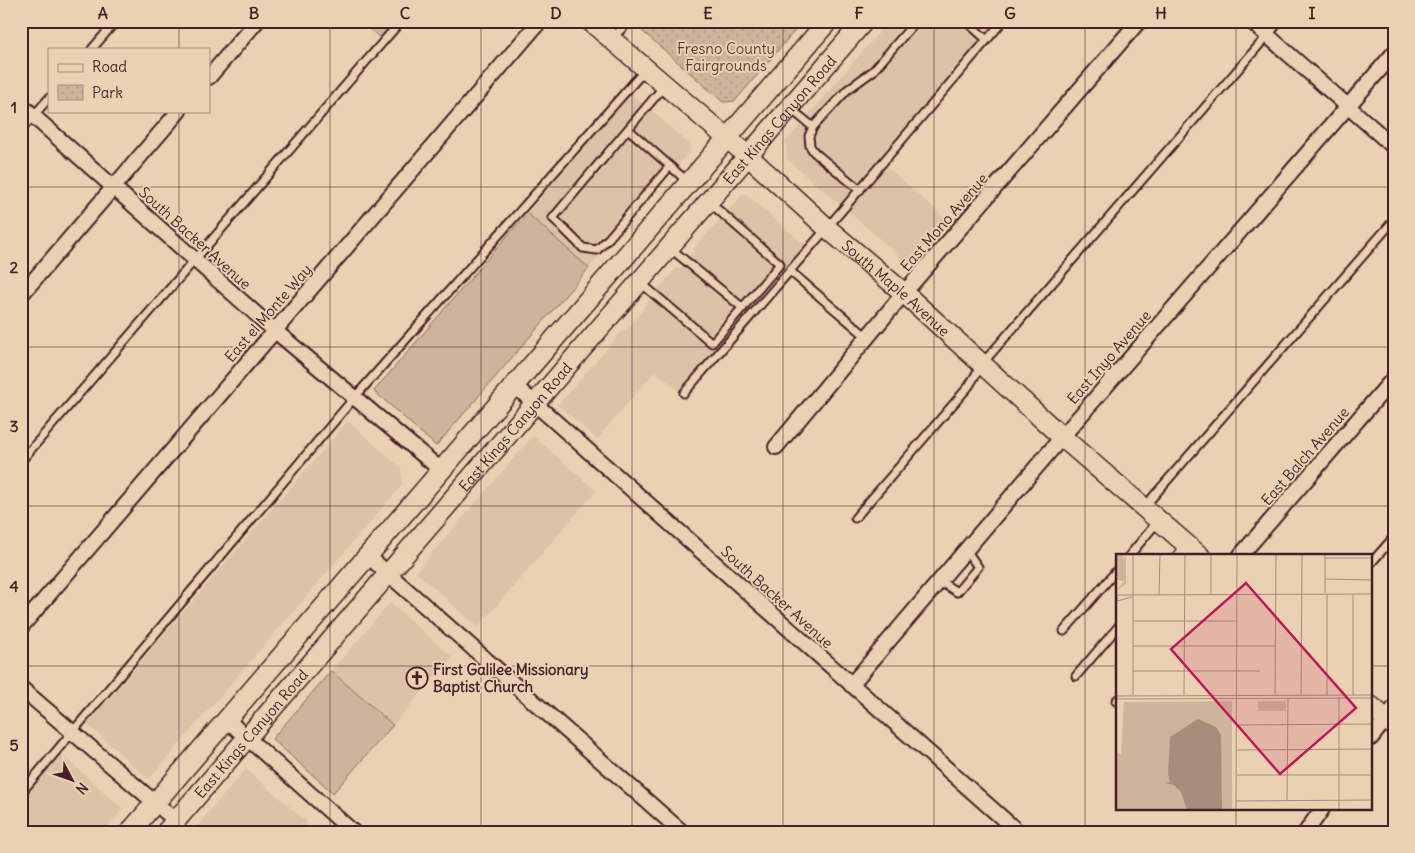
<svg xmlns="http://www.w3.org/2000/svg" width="1415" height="853" font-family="Delius,sans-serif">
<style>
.built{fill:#dcc2a6}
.grass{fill:#cfb49b;stroke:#8c6a63}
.park{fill:url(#park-dots);stroke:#8c6a63}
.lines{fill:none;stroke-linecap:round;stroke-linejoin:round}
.lane-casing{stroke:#4a1f2b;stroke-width:11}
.street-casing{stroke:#4a1f2b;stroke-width:18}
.secondary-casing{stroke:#4a1f2b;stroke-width:22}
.lane{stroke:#e9d1b1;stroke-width:7}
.street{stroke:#e9d1b1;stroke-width:14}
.secondary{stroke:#e9d1b1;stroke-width:19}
.grid{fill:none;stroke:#4a1f2b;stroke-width:1;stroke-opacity:0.55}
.labels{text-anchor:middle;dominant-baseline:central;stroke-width:4;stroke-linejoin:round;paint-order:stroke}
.park-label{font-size:15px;fill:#5e353c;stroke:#e9d1b1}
.street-label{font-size:15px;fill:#4a1f2b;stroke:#e9d1b1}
.poi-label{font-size:15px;font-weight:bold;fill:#4a1f2b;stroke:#e9d1b1;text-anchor:start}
.inset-road{fill:none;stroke:#a98a7b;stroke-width:1}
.view{fill:#c2185b;fill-opacity:0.15;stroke:#c2185b;stroke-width:2.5}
.inset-edge{fill:none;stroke:#4a1f2b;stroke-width:2.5}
.neatline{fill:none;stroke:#4a1f2b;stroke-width:2}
.grid-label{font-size:16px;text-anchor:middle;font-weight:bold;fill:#4a1f2b}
</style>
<defs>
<pattern id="park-dots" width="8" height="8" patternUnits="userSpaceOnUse" patternTransform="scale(1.25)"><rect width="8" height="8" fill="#cfb49b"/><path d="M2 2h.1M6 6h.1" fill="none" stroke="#b39a86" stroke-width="1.8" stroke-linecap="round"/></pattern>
</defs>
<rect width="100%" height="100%" fill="#e9d1b1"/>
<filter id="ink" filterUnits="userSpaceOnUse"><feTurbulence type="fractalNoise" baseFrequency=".02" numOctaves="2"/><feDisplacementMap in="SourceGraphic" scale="10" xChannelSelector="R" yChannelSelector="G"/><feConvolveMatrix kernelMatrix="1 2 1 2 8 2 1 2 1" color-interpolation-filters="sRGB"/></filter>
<g filter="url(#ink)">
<!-- built -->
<path class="built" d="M889 21H998L840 205 787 159 786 141Z
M631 93 689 144 690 148 689 152 589 268 527 213Z
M887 167 948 221 911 262H906L848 211Z
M743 194H746L805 245 679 391 655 371 597 439 558 405 624 329 626 330 644 309 643 307 677 268 679 269 695 250 694 248Z
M348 421 401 468 402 485 149 779 87 724Z
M533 436 596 491 478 627 416 572Z
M390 603 452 657 393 725 331 671Z
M61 754 123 809 103 832H21V800Z
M246 769 308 823 300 832H192Z"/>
<!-- grass -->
<path class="grass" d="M360 21H394L380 38Z
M527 213 589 268 436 446 374 391Z
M331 671 393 725 333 793 272 739Z"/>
<!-- park -->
<path class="park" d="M631 21H803L735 101 723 102Z"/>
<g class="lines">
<!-- lane casing -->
<g class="lane-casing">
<path id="lane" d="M966 21 987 40
M612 38 630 21
M92 49 116 21
M665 85 628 129 688 182
M790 108 813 127
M628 129 553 218 583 248 597 250 609 238 670 166
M21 130 49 98
M860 190 814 152 810 146 809 136 813 127 847 90 873 71 916 21
M670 248 743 308
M790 271 867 337
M641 283 712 343 780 264 709 202
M684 393 827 228 1003 21
M21 461 401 21
M1145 506 1394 220
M855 518 969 386 982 364 1280 21
M1129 556 1159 520
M1177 556 1185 546
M1371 563 1394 537
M939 581 957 592 978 567 966 550
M1064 631 1118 569
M1076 676 1118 627
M1116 701 1118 699
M21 793 354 398 645 70"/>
</g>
<!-- street casing -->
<g class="street-casing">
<path id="street" d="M1251 21 1394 147
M209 77 257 21
M21 105 274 330 441 470
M21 295 179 111
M515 386 1018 832
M776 447 904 293 1139 21
M368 556 682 832
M1240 556 1394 378
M21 627 540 21
M851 685 1062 437 1394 53
M21 688 175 820
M227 720 353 832
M1371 738 1394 708
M1306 832 1322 809"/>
</g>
<!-- secondary casing -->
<g class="secondary-casing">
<g id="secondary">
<path id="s1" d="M590 21 748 156 827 228 904 293 1062 437 1200 556"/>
<path d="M1371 706 1394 726"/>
<path d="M130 832 828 21"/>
<path id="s2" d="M166 832 864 21"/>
</g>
</g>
<!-- lane -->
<use href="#lane" class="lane"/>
<!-- street -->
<use href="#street" class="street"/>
<!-- secondary -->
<use href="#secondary" class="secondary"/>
</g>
</g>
<!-- grid -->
<path class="grid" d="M179 21V49M330 21V832M481 21V832M632 21V832M783 21V832M934 21V832M1085 21V832M1236 21V556M179 111V832M21 187H1394M21 347H1394M21 506H1394M21 666H1118M1371 666H1394M1236 809V832"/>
<!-- icons -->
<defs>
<g id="church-ring" transform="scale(1.125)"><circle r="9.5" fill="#e9d1b1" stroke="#4a1f2b" stroke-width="1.5"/><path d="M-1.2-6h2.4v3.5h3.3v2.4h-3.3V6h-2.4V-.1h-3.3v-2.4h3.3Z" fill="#4a1f2b"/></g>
</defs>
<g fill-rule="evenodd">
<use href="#church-ring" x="417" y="678"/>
</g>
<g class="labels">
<!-- park labels -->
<g class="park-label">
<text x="726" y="48">Fresno County<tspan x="726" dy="17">Fairgrounds</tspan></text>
</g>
<!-- street labels -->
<g class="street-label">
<text stroke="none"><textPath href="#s2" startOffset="940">East Kings Canyon Road</textPath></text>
<text transform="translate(944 222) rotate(-49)">East Mono Avenue</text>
<text transform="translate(195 238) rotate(42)">South Backer Avenue</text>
<text stroke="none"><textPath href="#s1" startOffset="406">South Maple Avenue</textPath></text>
<text transform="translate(268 313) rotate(-49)">East el Monte Way</text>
<text transform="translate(1109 357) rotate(-49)">East Inyo Avenue</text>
<text stroke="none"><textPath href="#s2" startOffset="535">East Kings Canyon Road</textPath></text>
<text transform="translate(1305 456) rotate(-49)">East Balch Avenue</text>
<text transform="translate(777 597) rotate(42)">South Backer Avenue</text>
<text stroke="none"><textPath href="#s2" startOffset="130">East Kings Canyon Road</textPath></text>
</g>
<!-- poi labels -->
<g class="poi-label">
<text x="433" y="669">First Galilee Missionary<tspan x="433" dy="17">Baptist Church</tspan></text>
</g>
</g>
<!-- overview -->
<g transform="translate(1116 554)">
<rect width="256" height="256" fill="#e9d1b1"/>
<path d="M0 0H7V6L10 1V30L0 37 8 27 0 26ZM142 147H170V157H142Z" fill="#cfb49b"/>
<path d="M8 148 116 147V256H0V198L5 200Z" fill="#cfb49b"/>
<path d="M82 165 100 173 105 181 106 256H71L65 238 58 231 49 229 54 228 52 220 54 183Z" fill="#aa8b7c"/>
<path class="inset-road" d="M209 4H257M209 25 257 26M209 39V0M0 41 257 40M1 41V47L16 43M43 41 44 0M95 41V0M17 67H121M17 92H159M17 117H144M17 141V0M68 141 69 0M159 141 160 0M185 141 186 0M211 141V40M237 141V40M0 142 257 141M0 145 257 144M120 171 257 170M121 196 257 195M121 221H257M120 247 257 246M171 247 172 145M120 256 121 0M223 256V143"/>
<path class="view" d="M130 29 240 154 164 220 55 95Z"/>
<rect width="256" height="256" class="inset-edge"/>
</g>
<!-- margin -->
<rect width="1415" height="853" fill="none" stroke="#e9d1b1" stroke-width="55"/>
<!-- legend -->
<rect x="48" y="48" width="162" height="65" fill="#e9d1b1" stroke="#a98a7b"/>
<rect x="58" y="64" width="25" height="8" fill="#e9d1b1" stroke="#a98a7b"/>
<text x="92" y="72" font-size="15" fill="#4a1f2b">Road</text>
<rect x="58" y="85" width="25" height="15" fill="url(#park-dots)" stroke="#a98a7b"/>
<text x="92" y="98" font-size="15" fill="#4a1f2b">Park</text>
<!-- north arrow -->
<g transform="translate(72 780) rotate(131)" stroke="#e9d1b1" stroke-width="4" paint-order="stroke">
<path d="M0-4L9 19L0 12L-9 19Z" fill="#4a1f2b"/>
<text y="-8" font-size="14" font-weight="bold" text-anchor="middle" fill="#4a1f2b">N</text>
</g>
<rect x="28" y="28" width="1360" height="798" class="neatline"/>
<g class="grid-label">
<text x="103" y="19">A</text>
<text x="254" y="19">B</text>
<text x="405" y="19">C</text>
<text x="556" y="19">D</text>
<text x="708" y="19">E</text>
<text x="859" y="19">F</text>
<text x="1010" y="19">G</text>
<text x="1161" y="19">H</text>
<text x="1312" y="19">I</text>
<text x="14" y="113">1</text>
<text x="14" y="273">2</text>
<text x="14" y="432">3</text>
<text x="14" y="592">4</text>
<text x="14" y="751">5</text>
</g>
</svg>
